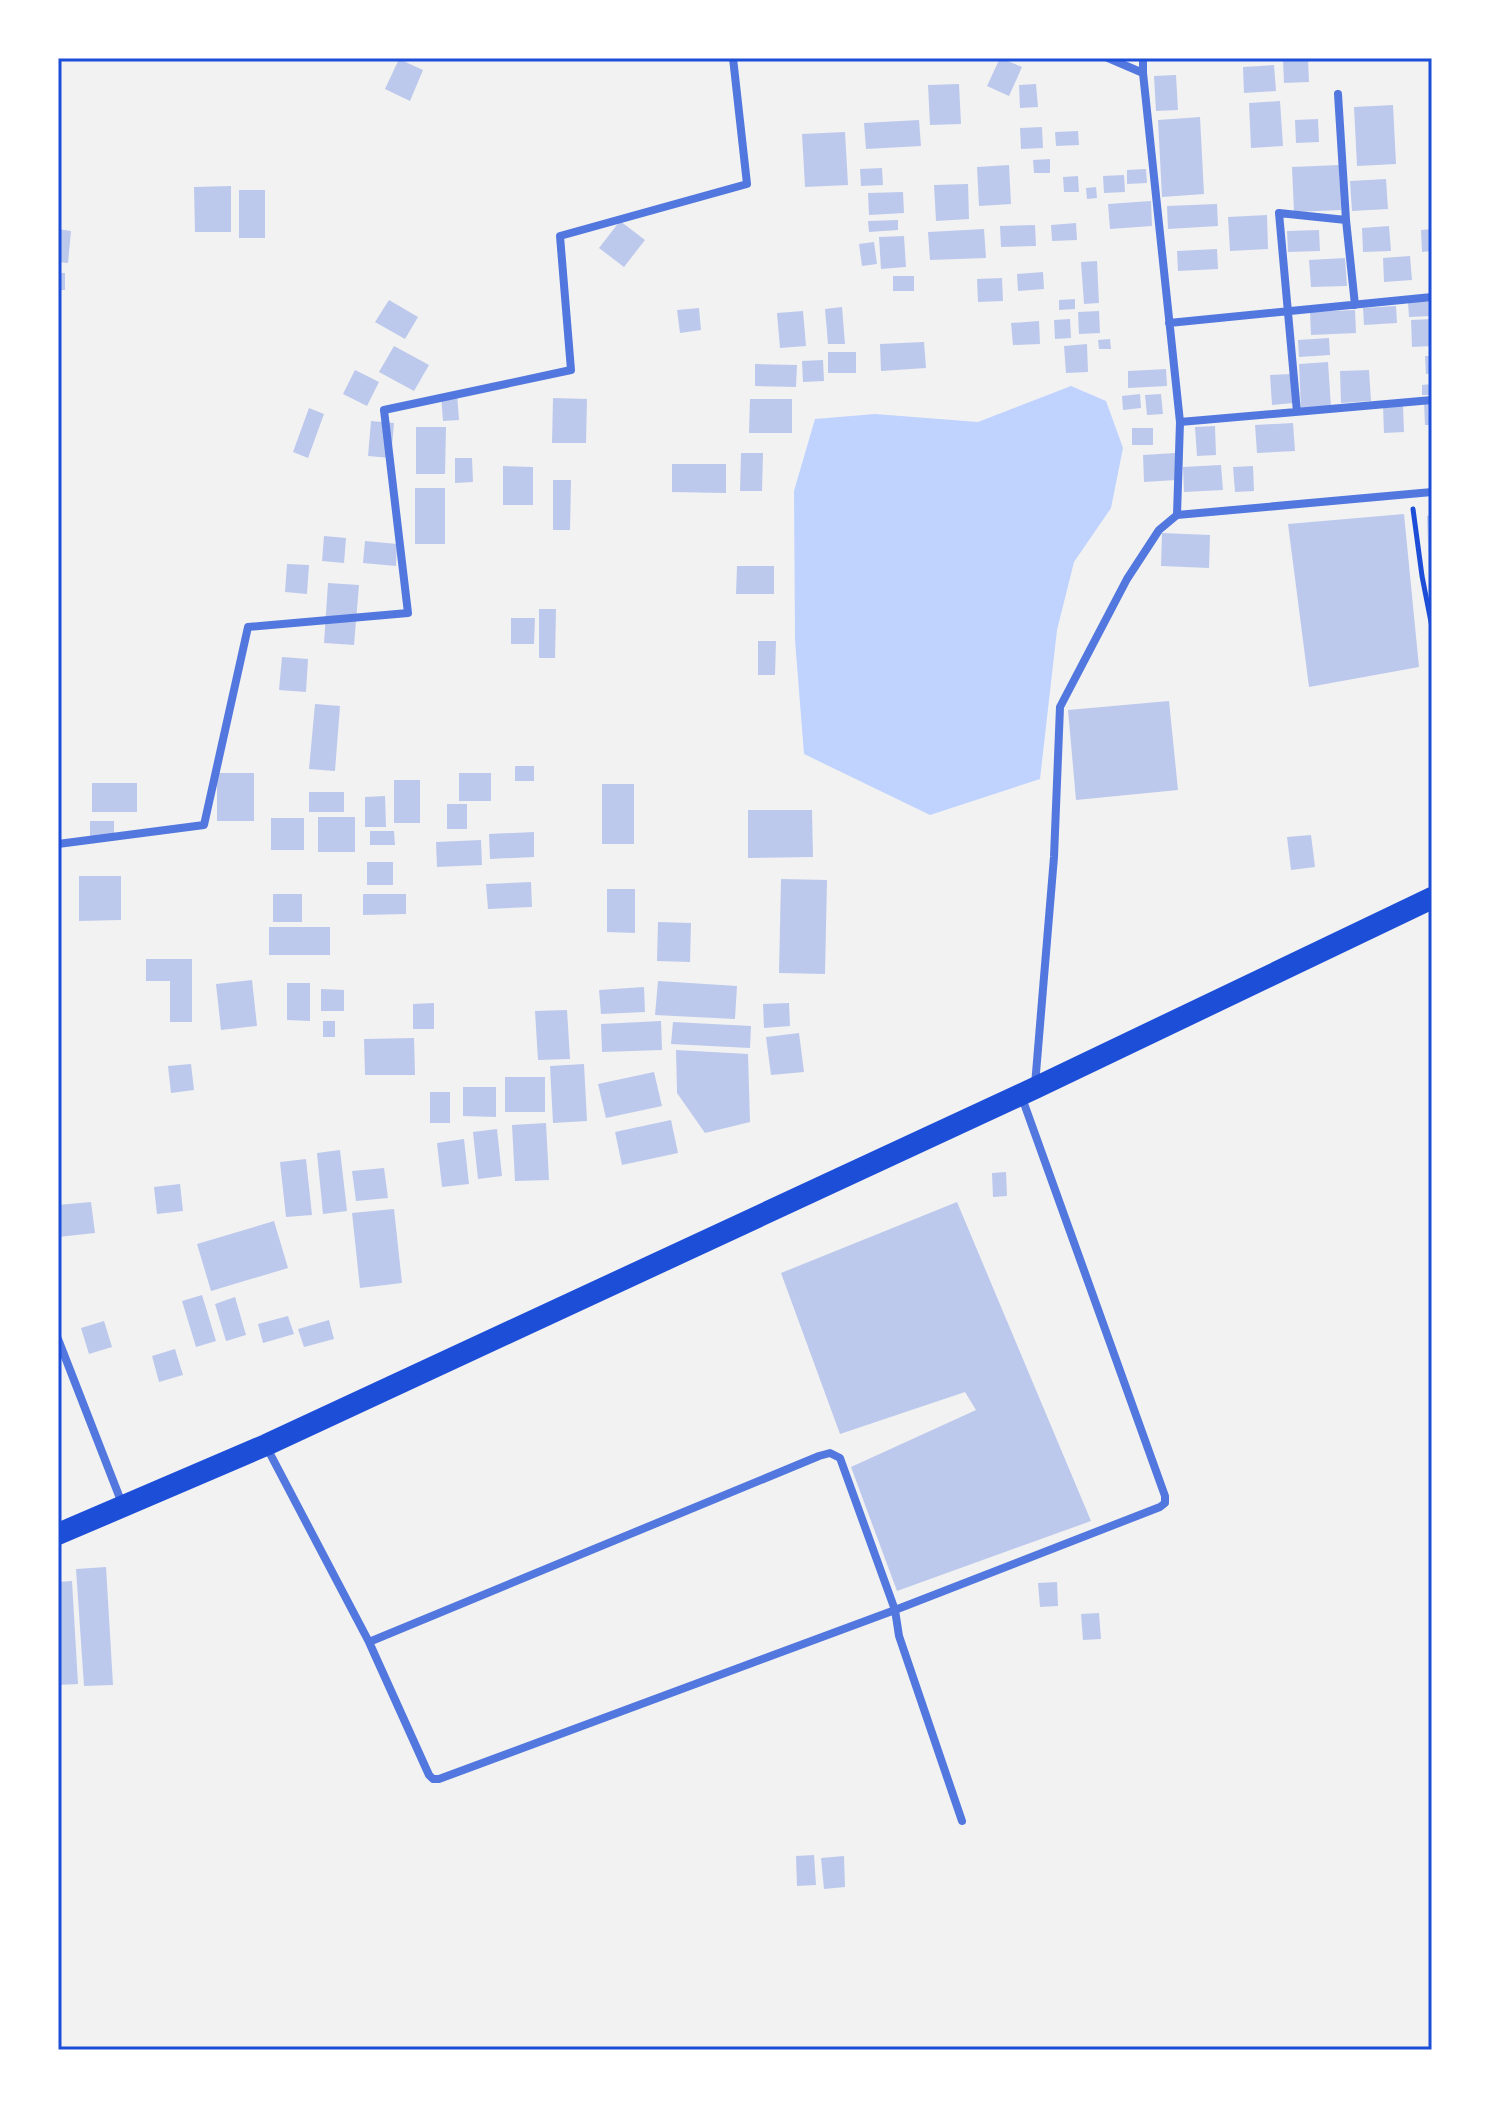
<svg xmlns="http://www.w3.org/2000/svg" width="1490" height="2108" font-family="'Archivo Narrow',sans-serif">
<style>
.water{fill:#bfd3fe}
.building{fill:#bdc9ec}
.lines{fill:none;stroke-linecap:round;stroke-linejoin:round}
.path{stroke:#1d4ed8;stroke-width:5}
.minor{stroke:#5277de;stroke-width:8}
.trunk{stroke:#1d4ed8;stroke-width:22}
.neatline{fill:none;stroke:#1d4ed8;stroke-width:3}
</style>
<rect width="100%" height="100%" fill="#f2f2f2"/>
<!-- water -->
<path class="water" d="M1071 386 1106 401 1123 448 1111 508 1074 562 1057 630 1040 779 930 815 804 754 795 640 794 491 815 419 875 414 978 422Z"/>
<!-- building -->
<path class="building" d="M1000 58 1022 67 1009 96 987 86Z
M399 59 423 70 410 101 385 89Z
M1308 59 1309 82 1284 83 1283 60Z
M1274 65 1276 91 1244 93 1243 67Z
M1176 75 1178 110 1156 111 1154 76Z
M959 84 961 124 930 125 928 85Z
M1036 84 1038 107 1020 108 1019 85Z
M1280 101 1283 146 1251 148 1249 103Z
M1393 105 1396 164 1357 166 1354 107Z
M1200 117 1204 194 1162 197 1158 120Z
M1318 119 1319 142 1296 143 1295 120Z
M919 120 921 146 866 149 864 123Z
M1042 127 1043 148 1021 149 1020 128Z
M1078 131 1079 145 1056 146 1055 132Z
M845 132 848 185 805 187 802 134Z
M1050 159V173H1034L1033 160Z
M1009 165 1011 204 979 206 977 167Z
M1339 165 1341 210 1294 212 1292 167Z
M882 168 883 185 861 186 860 169Z
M1146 169 1147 183 1127 184V170Z
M1124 175 1125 192 1104 193 1103 176Z
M1078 176 1079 192H1064L1063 177Z
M1386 179 1388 209 1352 211 1350 181Z
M968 184 969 219 936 221 934 185Z
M231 186V232H195L194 187Z
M1096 187 1097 198 1087 199 1086 188Z
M239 190H265V238H239Z
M903 192 904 213 869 215 868 193Z
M1151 201 1152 226 1110 229 1108 204Z
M1217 204 1218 226 1168 229 1167 206Z
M1267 215 1268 249 1230 251 1228 217Z
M898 220V230L869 232 868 221Z
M620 221 645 240 624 267 599 248Z
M1076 223 1077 240 1052 241 1051 225Z
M1035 225 1036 246 1001 247 1000 226Z
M1389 226 1391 251 1363 252 1362 228Z
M58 229 71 231 68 263 58 262Z
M984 229 986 258 930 260 928 232Z
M1432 229V251L1422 252 1421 230Z
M1319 230 1320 251 1288 252 1287 231Z
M904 236 906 267 881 269 879 237Z
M874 242 877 264 862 266 859 244Z
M1217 249 1218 269 1178 271 1177 251Z
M1410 256 1412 280 1384 282 1383 258Z
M1345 258 1347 286 1311 287 1309 260Z
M1097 261 1099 303 1084 304 1081 262Z
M1043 272 1044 289 1018 291 1017 274Z
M58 273H65V290H58Z
M893 276H914V291H893Z
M1002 278 1003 301 978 302 977 279Z
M1075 299V309L1059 310V300Z
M389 300 418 317 405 339 375 322Z
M1432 301V316L1409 317 1408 302Z
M1396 306 1397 323 1364 325 1363 308Z
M842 307 845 344H828L825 309Z
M699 308 701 330 680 333 677 310Z
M1355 310 1356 333 1311 335 1310 312Z
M803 311 806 346 780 348 777 313Z
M1099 311 1100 333 1079 334 1078 312Z
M1070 319 1071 338 1055 339 1054 320Z
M1432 319V346L1412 347 1411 320Z
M1039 321 1040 344 1013 345 1011 323Z
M1329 338 1330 355 1299 357 1298 340Z
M1110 339 1111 349H1099L1098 340Z
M924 342 926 368 881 371 880 344Z
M1087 344 1088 372 1066 373 1064 346Z
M394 346 429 365 414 391 379 372Z
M828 352H856V373H828Z
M1425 356H1432V373L1426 374Z
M823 360 824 381 803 382 802 361Z
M1328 362 1331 407 1301 409 1299 364Z
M755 364 797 365 796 387 755 386Z
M1166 369 1167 386 1128 388V371Z
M355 370 379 382 367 406 343 394Z
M1369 370 1371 401 1341 403 1340 371Z
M1291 374 1293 403 1272 405 1270 375Z
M1432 384V395H1422V385Z
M457 393 459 420 443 421 441 394Z
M1140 394 1141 408 1123 410 1122 396Z
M1161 394 1163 414 1147 415 1145 395Z
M553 398 587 399 586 443H552Z
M750 399H792V433H749Z
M1424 402H1432V425H1425Z
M1403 405 1404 432 1384 433 1383 406Z
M309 408 324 414 308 458 293 452Z
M371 421 394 423 391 458 368 456Z
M1293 423 1295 451 1257 453 1255 425Z
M1215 426 1216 455 1197 456 1195 427Z
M416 427H446L445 474H416Z
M1132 428H1153V445H1132Z
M741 453H763L762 491H740Z
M1175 453 1176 480 1144 482 1143 455Z
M455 458H472L473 482 455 483Z
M672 464H726V493L672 492Z
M1221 465 1223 490 1184 492 1183 467Z
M503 466 533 467V505H503Z
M1253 466 1254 491 1235 492 1233 467Z
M553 480H571L570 530H553Z
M415 488H445V544H415Z
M1404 514 1419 667 1309 687 1288 524Z
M1432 515V569L1429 570 1427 516Z
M1162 533 1210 535 1209 568 1161 566Z
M324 536 346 538 344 563 322 561Z
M365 541 397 544 396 566 363 563Z
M287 564 309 565 307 594 285 592Z
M737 566H774V594H736Z
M328 583 359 585 354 645 324 643Z
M539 609H556L555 658H539Z
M511 618H535L534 644H511Z
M758 641H776L775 675H758Z
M282 657 308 659 306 692 279 690Z
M1169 701 1178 790 1076 800 1068 710Z
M315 704 340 706 335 771 309 769Z
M515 766H534V781H515Z
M217 773H254V821H217Z
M459 773H491V801H459Z
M394 780H420V823H394Z
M92 783H137V812H92Z
M602 784H634V844H602Z
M309 792H344V812H309Z
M385 796 386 827H365V797Z
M447 804H467V829H447Z
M748 810H812L813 857 748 858Z
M318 817H355V852H318Z
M271 818H304V850H271Z
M90 821H114V837L90 838Z
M370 831H394L395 845H370Z
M534 832V857L490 859 489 834Z
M1311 835 1315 867 1291 870 1287 837Z
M481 840 482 865 437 867 436 842Z
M367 862H393V885H367Z
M79 876H121V920L79 921Z
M781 879 827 880 825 974 779 973Z
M531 882 532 907 488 909 486 884Z
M607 889H635V933L607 932Z
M273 894H302V922H273Z
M363 894H406V914L363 915Z
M658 922 691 923 690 962 657 961Z
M269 927H330V955H269Z
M146 959H192V1022H170V981H146Z
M252 980 257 1026 221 1030 216 984Z
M658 981 737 986 735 1019 655 1015Z
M287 983H310V1021L287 1020Z
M644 987 645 1012 601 1014 599 990Z
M321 989 344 990V1011H321Z
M434 1003V1029H413V1004Z
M789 1003 790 1026 764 1028 763 1004Z
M567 1010 570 1059 538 1060 535 1011Z
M323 1021H335V1037H323Z
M661 1021 662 1050 602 1052 601 1024Z
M673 1022 751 1026 750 1048 671 1044Z
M799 1033 804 1072 771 1075 766 1037Z
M414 1038 415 1075H365L364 1039Z
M676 1050 748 1054 750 1122 705 1133 677 1093Z
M191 1064 194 1090 171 1093 168 1066Z
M584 1064 587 1121 553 1123 550 1066Z
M654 1072 662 1106 606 1118 598 1084Z
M505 1077H545V1112H505Z
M463 1087H496V1117L463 1116Z
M430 1092H450V1123H430Z
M671 1120 678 1153 622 1165 615 1132Z
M546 1123 549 1180 515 1181 512 1125Z
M497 1129 502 1176 478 1179 473 1132Z
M464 1139 469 1184 442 1187 437 1143Z
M340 1150 347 1211 323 1214 317 1153Z
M306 1159 312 1215 286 1217 280 1162Z
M384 1168 388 1198 356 1201 352 1171Z
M1006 1172 1007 1196 993 1197 992 1173Z
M180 1184 183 1211 157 1214 154 1187Z
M91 1202 95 1233 58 1237V1205Z
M957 1202 1091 1521 897 1591 851 1467 976 1410 965 1392 840 1434 781 1273Z
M394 1209 402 1283 360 1288 352 1213Z
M274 1221 288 1268 211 1291 197 1244Z
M202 1295 216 1341 196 1347 182 1301Z
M235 1297 246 1335 226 1341 215 1304Z
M288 1316 294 1334 263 1343 258 1324Z
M329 1320 334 1339 304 1347 298 1329Z
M104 1321 112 1347 89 1354 81 1328Z
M175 1349 183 1375 159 1382 152 1356Z
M106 1567 113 1685 84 1686 76 1569Z
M72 1581 78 1684 58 1685V1582Z
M1057 1582 1058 1606 1040 1607 1038 1583Z
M1099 1613 1101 1639 1083 1640 1081 1614Z
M814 1855 816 1885 797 1886 796 1856Z
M844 1856 845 1887 824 1889 821 1858Z"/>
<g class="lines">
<!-- path -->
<path class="path" d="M1413 509 1422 576 1432 627"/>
<!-- minor -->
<path class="minor" d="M1143 58V73
M1346 220 1355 305
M1169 323 1432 297
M1297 412 1279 213 1346 220 1338 94
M1180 422 1432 400
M1177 515 1432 492
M58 844 204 825 248 627 408 613 384 410 571 370 560 236 747 184 733 58
M1035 1085 1054 857 1060 707 1127 579 1159 530 1177 515 1180 422 1143 73 1108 58
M58 1339 123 1506
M266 1446 369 1642 819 1456 830 1453 840 1458 895 1610 899 1636 962 1821
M369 1642 429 1775 433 1779H439L895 1610 1160 1507 1165 1503V1496L1021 1095"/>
<!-- trunk -->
<path class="trunk" d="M58 1534 266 1445 1035 1088 1432 898"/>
</g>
<!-- border -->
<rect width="1490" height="2108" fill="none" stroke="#ffffff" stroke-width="120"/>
<rect x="60" y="60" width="1370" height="1988" class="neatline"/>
</svg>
